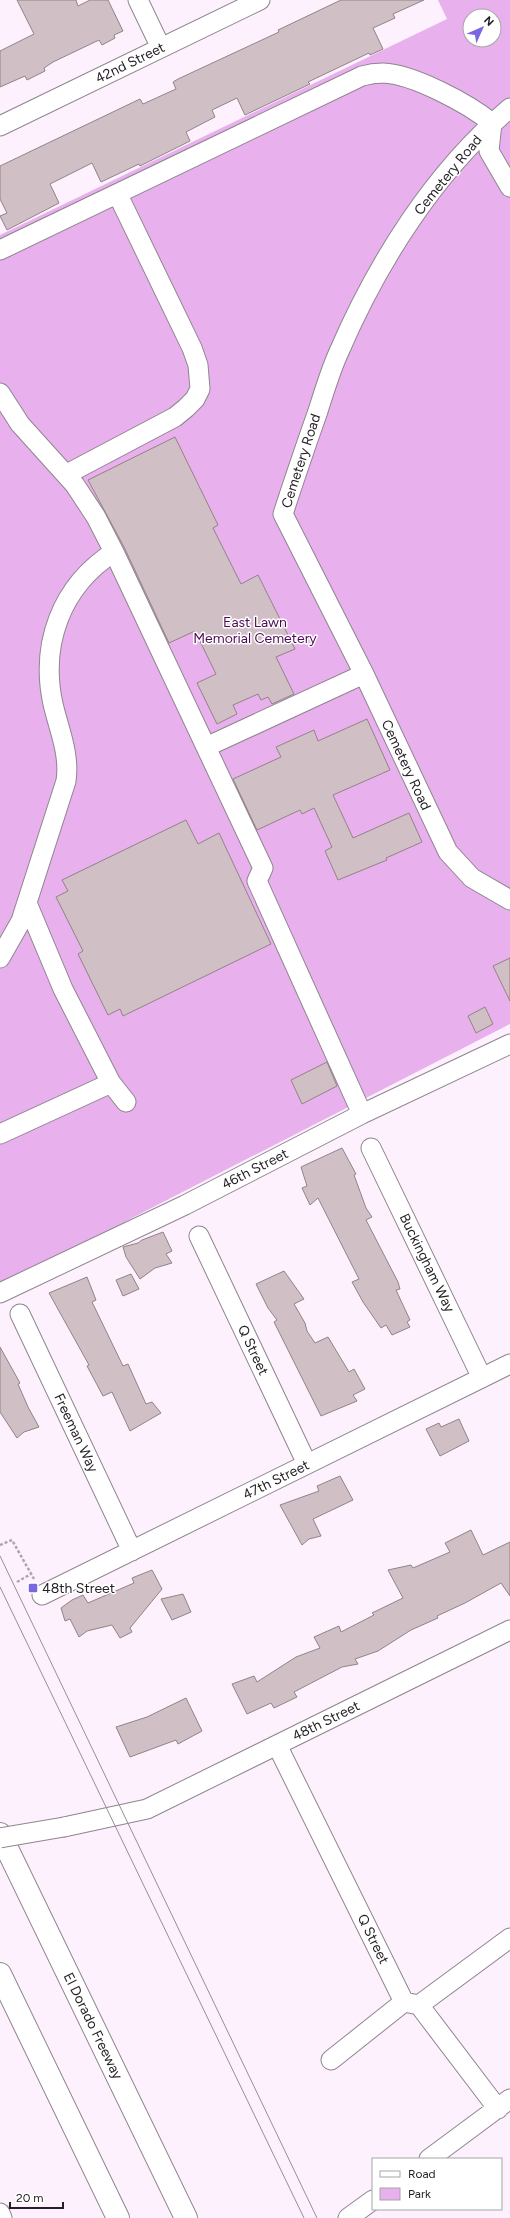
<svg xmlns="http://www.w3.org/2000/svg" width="510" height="2218" font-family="Figtree,sans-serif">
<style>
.green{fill:#e8b0ec;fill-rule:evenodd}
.building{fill:#d0bfc4;stroke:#928387}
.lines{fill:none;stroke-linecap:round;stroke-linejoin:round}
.minor-casing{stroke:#8f8590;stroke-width:21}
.highway-casing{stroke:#8f8590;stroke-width:24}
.path{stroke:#aea5ae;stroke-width:2.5;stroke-dasharray:3 2;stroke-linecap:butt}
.minor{stroke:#fff;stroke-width:19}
.highway{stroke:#fff;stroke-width:22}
.tram{stroke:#978e97;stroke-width:1}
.minor-bridge-casing{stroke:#8f8590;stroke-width:21;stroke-linecap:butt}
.minor-bridge{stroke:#fff;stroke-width:19}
.poi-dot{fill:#7b66e1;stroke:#fff;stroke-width:1.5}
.labels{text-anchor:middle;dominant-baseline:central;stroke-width:3;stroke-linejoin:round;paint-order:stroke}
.street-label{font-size:14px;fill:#231f24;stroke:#fff}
.park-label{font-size:14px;fill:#4f0a55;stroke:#fff}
.poi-label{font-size:14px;fill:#231f24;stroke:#fff;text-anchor:start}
</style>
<rect width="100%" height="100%" fill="#fdf1fd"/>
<!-- green -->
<path class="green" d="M438 0H510V1024L132 1218 0 1294V235L447 19ZM470 16H494V40H470Z"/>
<!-- building -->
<path class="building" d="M17 0H76L78 6 90 0H108L123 31 114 35 115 38 102 45 99 40 53 62 44 68 45 71 27 80 25 76 0 87V51L34 34Z
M341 0H424L393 14 395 18 373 28 383 49 370 55 369 53 308 82 310 84 245 115 237 98 212 110 215 117 186 132 190 141 140 166 139 164 101 182 92 163 50 184 59 203 7 230 0 216 7 213 0 199V166L140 99 143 104 176 89 173 82 178 79 279 32 278 30Z
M175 437 218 525 213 528 241 584 258 575 295 649 276 657 294 694 272 704 268 697 261 700 258 694 233 705 237 714 217 724 197 683 216 674 195 631 169 643 124 547 88 480Z
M367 719 390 770 333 795 353 838 409 813 422 842 386 858 387 860 338 880 325 851 332 847 314 808 302 814 300 810 257 830 233 779 281 757 276 747 314 730 318 741Z
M186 820 198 844 219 833 271 944 123 1016 120 1009 108 1015 78 954 83 951 56 897 68 891 62 880Z
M510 958V1001L493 966Z
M485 1007 493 1024 476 1033 468 1016Z
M327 1062 337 1086 302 1104 291 1080Z
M342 1148 356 1174 354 1175 366 1208 372 1217 366 1220 398 1282 400 1289 396 1290 410 1320 407 1322 410 1327 392 1335 386 1325 381 1328 363 1302 352 1282 359 1279 318 1198 310 1205 302 1188 307 1186 301 1167Z
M163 1232 172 1251 166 1254 172 1263 155 1268 140 1279 126 1257 123 1247 138 1243 142 1240Z
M284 1271 304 1299 294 1304 305 1323 307 1331 315 1343 328 1337 349 1372 354 1369 365 1389 353 1395 357 1401 321 1416 274 1322 277 1320 268 1308 256 1284Z
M131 1274 139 1289 123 1296 116 1280Z
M87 1277 96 1300 92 1302 123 1366 128 1364 146 1404 152 1402 161 1413 130 1431 112 1392 103 1396 87 1366 89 1365 49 1293Z
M0 1347 20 1383 18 1384 28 1407 39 1427 24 1432 17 1438 0 1412Z
M459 1419 469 1441 440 1456 426 1429 439 1423 441 1427Z
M340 1476 353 1500 313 1519 321 1536 309 1539 302 1545 280 1505 319 1491 317 1486Z
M471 1530 483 1555 510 1542V1596L501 1583 465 1603 437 1616 438 1618 411 1630 378 1651 355 1659 358 1664 342 1667 294 1692 297 1697 274 1708 271 1703 247 1714 232 1684 254 1676 257 1682 296 1657 320 1648 314 1637 339 1626 341 1632 374 1615 372 1613 403 1598 388 1570 411 1565 413 1568 450 1552 445 1543Z
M152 1570 162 1589 130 1628 132 1632 120 1638 112 1625 87 1631 79 1637 70 1619 65 1621 61 1608 72 1600 83 1595 88 1603 134 1583 132 1578Z
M183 1594 191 1612 172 1620 161 1599Z
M186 1698 202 1731 178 1744 176 1740 130 1757 116 1727 147 1717Z"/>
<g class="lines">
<!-- minor casing -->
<g class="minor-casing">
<path id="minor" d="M138 0 161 48
M510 108C434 172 377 263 338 354 330 372 324 392 318 411 306 445 294 480 283 514L364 674 448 852 472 878 510 900
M0 126 260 0
M0 250 362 76C369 74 376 73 383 73 413 74 469 104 492 123L489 151 510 187
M0 393 20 424 75 485 96 517 114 552C61 586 40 644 53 704 59 730 70 754 66 781L21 921 0 958
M67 474 175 417 186 408 195 399 200 389 198 365 192 348 118 195
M114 552 263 868 257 881 362 1114
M206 747 364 674
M27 903 63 989 111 1083 126 1102
M0 1134 111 1083
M371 1148 482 1378
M199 1236 307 1464
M0 1293 185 1205 362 1114 510 1044
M20 1314 132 1551
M42 1595 510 1364
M277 1745 404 2002 419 2005 498 2109
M64 1827 147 1809 510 1630
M419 2005 510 1938
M331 2060 404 2002
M429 2159 510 2099
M0 2213 2 2218
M348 2218 373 2200"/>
</g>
<!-- highway casing -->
<g class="highway-casing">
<path id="highway" d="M0 1834 186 2218
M0 1974 118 2218"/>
</g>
<!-- path -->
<path class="path" d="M0 1545 12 1540 34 1579
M17 1582 31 1574"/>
<!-- minor -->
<use href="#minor" class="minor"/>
<!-- highway -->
<use href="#highway" class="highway"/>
<!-- tram -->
<path class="tram" d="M0 1556 317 2218
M0 1587 304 2218"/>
<!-- minor-bridge casing -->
<g class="minor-bridge-casing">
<path id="minor-bridge" d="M0 1838 64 1827"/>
</g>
<!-- minor-bridge -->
<use href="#minor-bridge" class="minor-bridge"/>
</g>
<!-- markers -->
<rect class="poi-dot" x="28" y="1583" width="10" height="10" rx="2"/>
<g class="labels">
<!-- street labels -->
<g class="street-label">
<text transform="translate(130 63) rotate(-26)">42nd Street</text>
<text transform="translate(448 175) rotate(-51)">Cemetery Road</text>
<text transform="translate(301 461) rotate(-72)">Cemetery Road</text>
<text transform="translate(406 765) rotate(65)">Cemetery Road</text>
<text transform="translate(255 1169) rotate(-27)">46th Street</text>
<text transform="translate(427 1263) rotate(64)">Buckingham Way</text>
<text transform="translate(253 1350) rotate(65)">Q Street</text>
<text transform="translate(76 1433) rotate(65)">Freeman Way</text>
<text transform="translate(276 1480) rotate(-26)">47th Street</text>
<text transform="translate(326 1721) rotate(-26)">48th Street</text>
<text transform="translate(373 1939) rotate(64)">Q Street</text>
<text transform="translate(93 2026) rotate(64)">El Dorado Freeway</text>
</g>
<!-- park labels -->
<g class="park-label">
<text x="255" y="622">East Lawn<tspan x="255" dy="16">Memorial Cemetery</tspan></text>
</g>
<!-- poi labels -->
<g class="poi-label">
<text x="42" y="1588">48th Street</text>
</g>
</g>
<!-- legend -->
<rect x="372" y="2158" width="130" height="52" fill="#ffffff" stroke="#a7a5a7"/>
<rect x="380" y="2171" width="20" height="6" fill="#ffffff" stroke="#a7a5a7"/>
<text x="408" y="2178" font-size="12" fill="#231f24">Road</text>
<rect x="380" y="2188" width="20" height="12" fill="#e8b0ec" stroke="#a7a5a7"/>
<text x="408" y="2198" font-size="12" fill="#231f24">Park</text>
<!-- north arrow -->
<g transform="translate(482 28) rotate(45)"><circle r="19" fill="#ffffff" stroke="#a7a5a7"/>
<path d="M0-3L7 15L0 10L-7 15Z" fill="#7b66e1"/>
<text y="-6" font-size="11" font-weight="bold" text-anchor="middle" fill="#231f24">N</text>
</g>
<!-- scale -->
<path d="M10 2202v6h53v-6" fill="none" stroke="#231f24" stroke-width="2"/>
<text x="16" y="2202" font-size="12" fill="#231f24" stroke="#ffffff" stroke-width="3" paint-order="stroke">20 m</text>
</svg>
